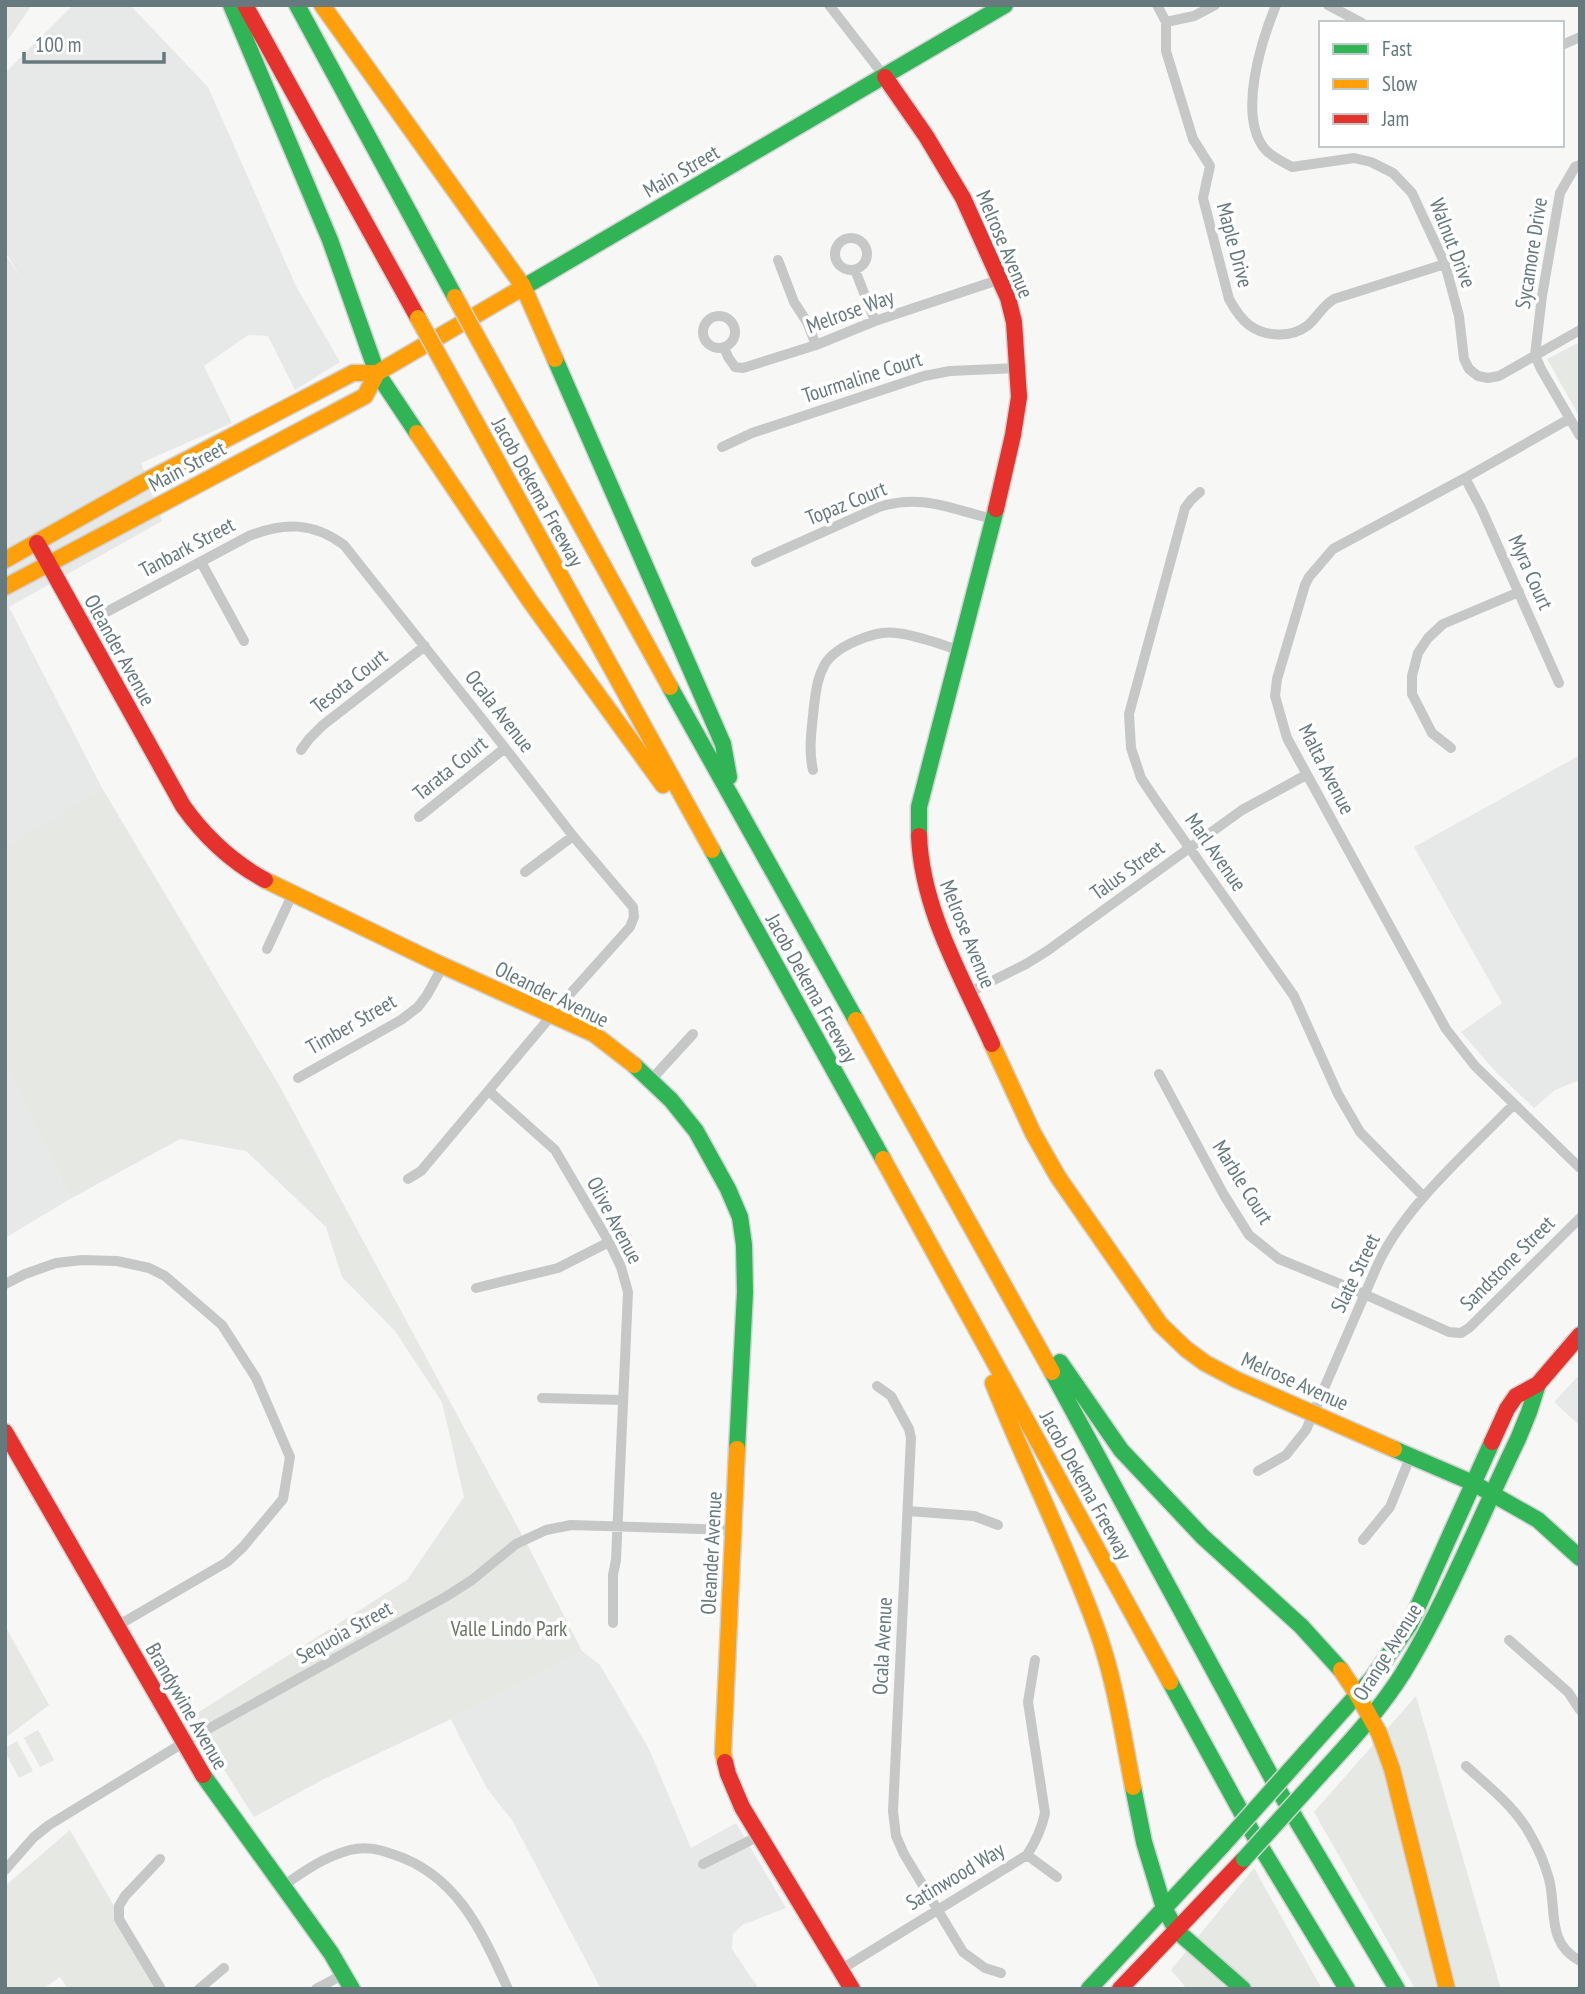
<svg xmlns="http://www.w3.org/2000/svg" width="1585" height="1994" font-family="'PT Sans Narrow',sans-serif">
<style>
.built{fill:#e7e8e8}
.green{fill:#e6e8e4}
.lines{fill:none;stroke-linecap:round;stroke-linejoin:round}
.fast-casing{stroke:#d1d3d3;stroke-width:19}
.slow-casing{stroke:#d1d3d3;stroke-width:19}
.jam-casing{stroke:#d1d3d3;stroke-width:19}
.street{stroke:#c6c7c7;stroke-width:10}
.fast{stroke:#30b455;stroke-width:16}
.slow{stroke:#ff9f0a;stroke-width:16}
.jam{stroke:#e5322d;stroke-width:16}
.fast-bridge-casing{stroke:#d2d3d3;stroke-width:19;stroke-linecap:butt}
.slow-bridge-casing{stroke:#d2d3d3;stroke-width:19;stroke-linecap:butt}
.fast-bridge{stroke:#30b455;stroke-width:16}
.slow-bridge{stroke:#ff9f0a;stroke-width:16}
.labels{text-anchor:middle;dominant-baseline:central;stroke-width:7;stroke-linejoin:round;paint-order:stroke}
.street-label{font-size:21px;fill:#66797d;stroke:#fff}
.park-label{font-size:21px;fill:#6c7664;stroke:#fff}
</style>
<rect width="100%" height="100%" fill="#f7f7f6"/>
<!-- built -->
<path class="built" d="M73 5H130L208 87 296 286 340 362 295 390 268 336 248 335 204 366 232 423 141 463 162 521 9 607 102 788 5 846V254L22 280 5 251V73Z
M1580 755V1080L1555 1090 1534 1108 1496 1072 1461 1032 1502 1003 1414 847Z
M5 1062 70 1199 5 1238Z
M1580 1374V1426L1554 1402Z
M582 1651 600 1665 649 1749 691 1848 736 1823 786 1908 742 1925 733 1934 732 1949 759 1989H601L512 1820 488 1790 458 1734 451 1719Z"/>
<!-- green -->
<path class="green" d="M5 5H32L5 44Z
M1580 342V418L1547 359Z
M102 788 279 1085 529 1548 582 1651 451 1719 322 1780 254 1817 191 1717 407 1580 464 1497 442 1402 395 1331 342 1277 326 1227 246 1151 180 1139 70 1199 5 1062V846Z
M5 1626 49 1705 5 1738Z
M1416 1696 1500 1986 1501 1989H1415L1314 1812Z
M38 1730 54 1760 40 1767 24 1738Z
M17 1741 33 1771 19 1778 5 1752V1748Z
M70 1830 162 1989H68L60 1977 43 1989H5V1886Z
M1254 1868 1322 1989H1187L1171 1970Z"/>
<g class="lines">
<!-- fast casing -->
<g class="fast-casing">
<path id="fast" d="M231 5 330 240 377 373 417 433
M297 5 455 297
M517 291 1005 5
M555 359 723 744 729 777
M670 687 856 1020
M919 836V807L996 509
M712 850 883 1159
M634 1065 671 1100 696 1131 728 1189 740 1217 744 1245 745 1292 737 1449
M1060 1362 1121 1450 1203 1537 1301 1626 1341 1670
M1052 1372 1278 1789 1397 1989
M1394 1449 1473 1483 1538 1520 1580 1558
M1170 1682 1256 1839 1347 1989
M1305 1753 1373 1677 1410 1624 1492 1442
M203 1775 331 1953 352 1989
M1319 1776C1349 1743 1379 1711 1403 1673 1448 1599 1480 1517 1518 1439L1529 1412 1538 1384
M1133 1787 1144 1842 1164 1908 1177 1931 1243 1989
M1089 1989 1223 1845"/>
</g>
<!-- slow casing -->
<g class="slow-casing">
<path id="slow" d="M322 5 523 286 555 359
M486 353 670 687
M449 374 712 850
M417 433 530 601 663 785
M5 560 142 483 353 373H377L517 291
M5 587 365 396 377 373
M265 880 435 962 594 1034 634 1065
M856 1020 1052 1372
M992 1044 1033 1133 1058 1177 1160 1324 1186 1349 1205 1363 1237 1380 1394 1449
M883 1159 1170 1682
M993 1383C1026 1466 1067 1546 1097 1630 1115 1680 1123 1735 1133 1787
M1341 1670 1357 1694 1379 1733 1392 1769 1447 1989
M725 1762 723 1753 737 1449"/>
</g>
<!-- jam casing -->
<g class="jam-casing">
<path id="jam" d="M245 5 418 318
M885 77 926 136 963 198 1008 298 1014 322 1019 397 1013 435 996 509
M37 543 183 806C205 837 232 862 265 880
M919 836C922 910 962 977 992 1044
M5 1432 203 1775
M1492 1442 1507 1409 1516 1396 1538 1384 1580 1335
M725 1762 728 1774 742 1807 852 1989
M1120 1989 1244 1859"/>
</g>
<!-- street -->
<path class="street" d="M829 5 885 77
M1157 5 1166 22V51L1193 139 1210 166 1203 198 1229 299C1234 308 1241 319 1249 325 1265 337 1291 338 1307 326 1317 318 1322 306 1334 299L1445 264
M1276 5C1261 42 1238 114 1264 148 1271 157 1282 161 1292 167L1354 158 1371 162 1393 173 1412 193 1445 264 1459 316 1464 359 1469 369 1478 376 1488 378 1499 376 1580 330
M1328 5 1362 23
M1166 22 1194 16 1215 5
M1562 45 1580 37
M1580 165 1575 167 1560 193 1542 296 1535 355 1541 369 1580 436
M835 254a16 16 0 1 1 32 0a16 16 0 1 1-32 0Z
M778 260 794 302 807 322 816 345
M855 270 875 321
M703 332a16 16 0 1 1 32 0a16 16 0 1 1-32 0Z
M724 347 728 357 735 367 743 368 816 345 875 321 1001 279
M1569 419 1465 478 1333 549 1309 577 1305 585 1277 679 1275 696 1287 738 1446 1029 1475 1066 1580 1168
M722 447 752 433 924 376 950 371 1018 368
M1465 478 1481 508 1559 683
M1200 492 1191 500 1185 508 1129 714 1131 748 1141 778 1157 802 1294 996 1338 1094 1360 1132 1424 1197
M201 562 244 641
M756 562 879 507C923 493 952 510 994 519
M82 625 249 536C284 522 313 522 344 545L509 753 573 836 633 907 634 917 630 927 562 1003 421 1171 408 1179
M1451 748 1432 733 1412 694V676L1418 653 1428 638 1443 624 1519 592
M301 750 309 739 323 725 425 646
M813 770C808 749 812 727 814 706 816 691 817 678 825 664 836 646 875 630 896 633 917 635 939 644 959 650
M419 817 505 748
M525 872 573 836
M267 949 292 895
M968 993 1026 964 1047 951 1242 810 1306 775
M1159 1074 1224 1195 1249 1235 1279 1259 1355 1290 1449 1332 1461 1333 1469 1328 1580 1218
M298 1078 401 1020 418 1007 427 995 443 966
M650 1081 693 1034
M490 1092 555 1150 609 1242 621 1267 628 1292 616 1560 613 1575V1623
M5 1284 25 1274 56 1263 82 1260 117 1261 149 1268 165 1276 222 1325 256 1378 290 1457 283 1499 243 1547 227 1562 117 1626
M476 1288 558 1268 609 1242
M877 1386 891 1396 909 1429 911 1438 893 1811 896 1836 904 1854 963 1952 985 1968 1001 1973
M542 1398 623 1400
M1258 1471 1286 1455 1306 1430 1377 1266C1404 1206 1469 1151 1514 1104
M908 1511 974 1516 998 1525
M1363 1540 1390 1507 1411 1455
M1509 1640 1568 1692 1580 1710
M1466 1766C1490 1788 1517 1808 1532 1838 1539 1850 1545 1865 1549 1879 1557 1910 1546 1943 1580 1961
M1027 1855 1057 1877
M160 1859 125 1896 119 1906V1919L161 1989
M703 1864 759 1836
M5 1870 34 1837 49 1825 183 1743 447 1596 472 1580 516 1544 546 1530 571 1525 733 1530
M283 1886C304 1871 324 1857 350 1850 365 1846 378 1849 392 1854 457 1874 482 1932 508 1989
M840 1970 1027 1855C1036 1841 1042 1828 1045 1813L1028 1702 1035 1660
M199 1989 224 1968
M316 1989 344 1974"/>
<!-- fast -->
<use href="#fast" class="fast"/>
<!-- slow -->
<use href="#slow" class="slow"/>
<!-- jam -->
<use href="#jam" class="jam"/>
<!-- fast-bridge casing -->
<g class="fast-bridge-casing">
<path id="fast-bridge" d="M1223 1845 1305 1753
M1244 1859 1319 1776"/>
</g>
<!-- slow-bridge casing -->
<g class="slow-bridge-casing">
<path id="slow-bridge" d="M455 297 486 353
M418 318 449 374"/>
</g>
<!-- fast-bridge -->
<use href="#fast-bridge" class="fast-bridge"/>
<!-- slow-bridge -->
<use href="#slow-bridge" class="slow-bridge"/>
</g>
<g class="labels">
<!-- street labels -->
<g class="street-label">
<text transform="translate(681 171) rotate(-30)">Main Street</text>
<text transform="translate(1453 243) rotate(69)">Walnut Drive</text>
<text transform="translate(1005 244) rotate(67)">Melrose Avenue</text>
<text transform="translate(1235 245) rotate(75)">Maple Drive</text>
<text transform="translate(1531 253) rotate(-81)">Sycamore Drive</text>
<text transform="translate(850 311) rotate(-20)">Melrose Way</text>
<text transform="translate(862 377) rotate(-18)">Tourmaline Court</text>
<text transform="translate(187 466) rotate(-28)">Main Street</text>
<text transform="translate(538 492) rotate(61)">Jacob Dekema Freeway</text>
<text transform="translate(846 503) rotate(-22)">Topaz Court</text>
<text transform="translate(187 547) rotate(-28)">Tanbark Street</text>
<text transform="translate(1531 572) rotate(66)">Myra Court</text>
<text transform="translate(120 650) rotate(61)">Oleander Avenue</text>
<text transform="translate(349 681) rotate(-38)">Tesota Court</text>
<text transform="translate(500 711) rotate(52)">Ocala Avenue</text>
<text transform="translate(450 768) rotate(-39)">Tarata Court</text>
<text transform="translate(1327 769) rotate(63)">Malta Avenue</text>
<text transform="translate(1216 852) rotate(55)">Marl Avenue</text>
<text transform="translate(1127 870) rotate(-36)">Talus Street</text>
<text transform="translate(968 934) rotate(68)">Melrose Avenue</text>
<text transform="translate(812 988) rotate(61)">Jacob Dekema Freeway</text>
<text transform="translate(552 994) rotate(26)">Oleander Avenue</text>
<text transform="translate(351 1024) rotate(-30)">Timber Street</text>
<text transform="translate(1243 1182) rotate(58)">Marble Court</text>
<text transform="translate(615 1220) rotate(62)">Olive Avenue</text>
<text transform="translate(1507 1263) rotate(-45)">Sandstone Street</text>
<text transform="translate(1355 1273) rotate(-64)">Slate Street</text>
<text transform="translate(1295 1381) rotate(24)">Melrose Avenue</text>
<text transform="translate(1086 1485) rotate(61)">Jacob Dekema Freeway</text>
<text transform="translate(711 1553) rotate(-87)">Oleander Avenue</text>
<text transform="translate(344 1632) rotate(-29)">Sequoia Street</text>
<text transform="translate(882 1646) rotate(-87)">Ocala Avenue</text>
<text transform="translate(1387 1652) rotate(-58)">Orange Avenue</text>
<text transform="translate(187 1706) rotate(60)">Brandywine Avenue</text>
<text transform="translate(955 1876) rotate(-31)">Satinwood Way</text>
</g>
<!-- park labels -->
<g class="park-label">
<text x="509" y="1628">Valle Lindo Park</text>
</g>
</g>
<!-- border -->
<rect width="1585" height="1994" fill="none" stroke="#66797d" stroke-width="14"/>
<!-- legend -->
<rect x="1319" y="21" width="245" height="126" fill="#ffffff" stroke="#c2c9cb" stroke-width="2"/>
<rect x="1333" y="44" width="35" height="10" fill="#30b455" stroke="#c2c9cb" stroke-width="2"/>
<text x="1382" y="56" font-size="21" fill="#66797d">Fast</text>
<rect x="1333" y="79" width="35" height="10" fill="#ff9f0a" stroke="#c2c9cb" stroke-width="2"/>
<text x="1382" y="91" font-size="21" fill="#66797d">Slow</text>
<rect x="1333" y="114" width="35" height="10" fill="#e5322d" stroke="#c2c9cb" stroke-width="2"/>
<text x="1382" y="126" font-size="21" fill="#66797d">Jam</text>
<!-- scale -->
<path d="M24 52v10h140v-10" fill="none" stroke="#66797d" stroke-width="3.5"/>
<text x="35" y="52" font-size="21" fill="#66797d" stroke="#ffffff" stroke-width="5" paint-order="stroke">100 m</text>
</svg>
